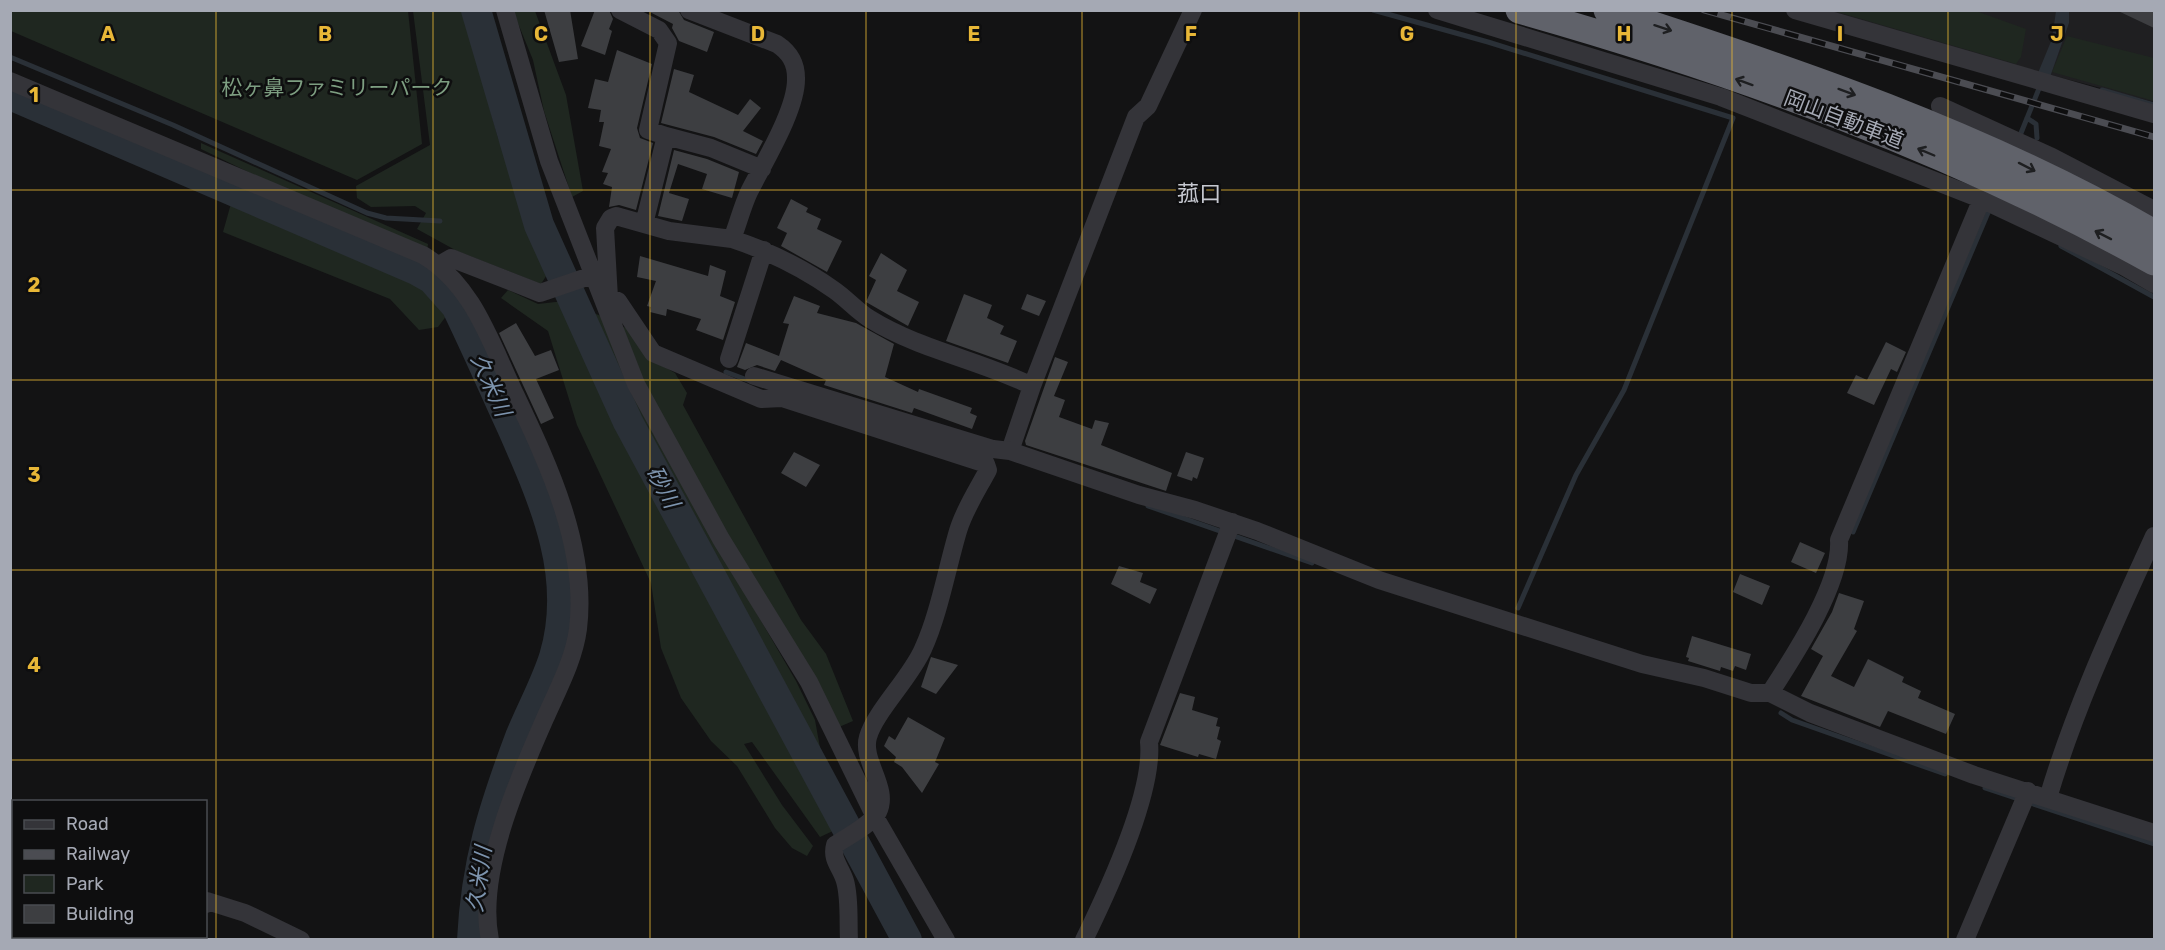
<svg xmlns="http://www.w3.org/2000/svg" width="2165" height="950" font-family="Rubik,'Noto Sans JP',sans-serif">
<style>
.built{fill:#1f1f21}
.green{fill:#1f2720}
.water{fill:#2a3037}
.lines{fill:none;stroke-linecap:round;stroke-linejoin:round}
.stream{stroke:#2a3037;stroke-width:5}
.river{stroke:#2a3037;stroke-width:30}
.building{fill:#3d3e41}
.minor{stroke:#343439;stroke-width:18}
.rail-casing{stroke:#4b4c52;stroke-width:7}
.rail{stroke:#0e0e0f;stroke-width:4.5;stroke-dasharray:14;stroke-linecap:butt}
.highway-bridge{stroke:#60626a;stroke-width:27}
.oneway{stroke:#1e1f21}
.grid{fill:none;stroke:#e8b737;stroke-width:1.5;stroke-opacity:0.55}
.labels{text-anchor:middle;dominant-baseline:central;stroke-width:5;stroke-linejoin:round;paint-order:stroke}
.park-label{font-size:21px;fill:#7d9e81;stroke:#0e0e0f}
.street-label{font-size:21px;fill:#a5a9b4;stroke:#0e0e0f}
.neighbourhood-label{font-size:22px;fill:#c6c8d0;stroke:#0e0e0f}
.water-label{font-size:22px;font-style:italic;fill:#7d94ae;stroke:#0e0e0f}
.grid-label{font-size:20px;text-anchor:middle;font-weight:bold;fill:#e8b737;stroke:#0e0e0f;stroke-width:5;stroke-linejoin:round;paint-order:stroke}
</style>
<rect width="100%" height="100%" fill="#131314"/>
<!-- built -->
<path class="built" d="M1828 11H2154V102L2017 66Z"/>
<!-- green -->
<path class="green" d="M11 10 408 11 422 144 357 180 11 31Z
M413 11H463L498 138 547 257 550 270 541 284 457 251 417 229 426 213 415 206 371 207 357 198 356 186 430 145Z
M513 11H535L566 95 583 191 572 197 544 111 533 60Z
M1834 11H1976L2026 29 2021 57 2016 64Z
M2067 36 2154 58V101L2052 72Z
M201 143 428 244 427 251 298 196 201 149Z
M232 200 417 275 439 297 447 315 438 327 419 330 390 299 223 232Z
M508 290 538 304 564 301 601 316 717 545 796 681 815 720 835 830 820 837 752 742 744 744 782 805 813 846 807 856 792 848 775 828 737 766 711 741 681 698 661 648 651 583 577 425 548 331 501 298Z
M619 326 628 328 653 360 675 373 687 393 683 405 801 620 826 654 853 721 839 727C762 596 677 467 619 326Z"/>
<!-- water -->
<path class="water" d="M2056 11H2069V23L2050 77 2038 73 2052 39Z"/>
<g class="lines">
<!-- stream -->
<path class="stream" d="M1373 10 1488 42 1733 118 1624 390 1576 475 1518 608
M10 57 173 125 367 213 386 218 440 221
M2102 90 2154 105
M2027 118 2036 124 2037 138
M2019 138 2040 86
M2061 246 2154 297
M726 372 750 381
M1148 506 1312 563
M1853 532 1990 208
M1781 713 1792 720 1945 774
M1985 788 2154 844"/>
<!-- river -->
<path class="river" d="M476 10 539 225 628 422 907 940
M10 95 416 270 432 279 456 306C476 347 494 389 513 430 545 503 578 577 554 657 545 685 531 710 520 737 493 809 476 862 472 940"/>
</g>
<!-- building -->
<path class="building" d="M544 10H570L578 59 559 62Z
M595 10H609L613 19 609 29 612 31 605 55 581 46Z
M646 10H678L684 20 714 32 707 52 679 41 672 28 673 24Z
M2116 10H2154V28Z
M617 50 652 64 637 128 640 138 653 143 636 210 619 205 609 207 612 187 603 184 608 173 602 172 611 149 599 146 604 122H599L601 110 588 108 595 79 608 82Z
M674 69 694 75 689 92 738 115 750 99 761 108 743 131 763 141 756 154 714 137 661 123Z
M674 150 707 159 739 172 732 198 702 189 707 174 678 164 669 193 689 199 682 221 658 216Z
M791 199 808 208 806 212 821 219 817 229 842 241 827 272 781 246 787 233 777 228Z
M881 253 907 270 897 291 919 302 908 326 866 302 876 280 869 276Z
M640 256 708 276 710 265 726 271 720 296 735 302 723 340 696 330 701 319 667 309 666 316 650 312 651 307 647 306 656 281 637 277Z
M964 294 992 305 987 318 1004 326 1000 334 1017 341 1008 363 946 341Z
M1027 294 1046 301 1039 316 1021 309Z
M794 296 820 306 817 313 856 323 894 344 885 377 918 392 919 389 972 408 970 413 977 416 972 429 914 408 912 413 824 385 826 380 781 360 775 371 757 365 745 370 737 367 746 343 779 356 789 324 783 323Z
M516 323 535 356 551 350 559 370 536 379 554 418 541 424 499 333Z
M1886 342 1906 352 1897 372 1891 369 1874 405 1847 393 1856 375 1867 380Z
M1055 357 1068 362 1054 396 1065 400 1059 417 1092 429 1095 420 1109 423 1101 445 1172 473 1166 491 1026 445 1025 441Z
M794 452 820 465 806 487 781 473Z
M1186 452 1204 458 1197 479 1193 477 1192 481 1177 476Z
M1800 542 1825 553 1816 573 1791 562Z
M1119 566 1143 573 1140 582 1157 589 1150 604 1111 584Z
M1740 574 1770 586 1762 605 1733 592Z
M1839 593 1864 601 1854 629 1857 631 1831 676 1854 687 1868 659 1904 677 1902 682 1921 691 1918 698 1955 714 1946 734 1888 711 1880 727 1801 696 1823 656 1811 649 1832 612Z
M1692 636 1751 654 1746 670 1735 666 1733 671 1721 667 1720 671 1688 661 1689 658 1686 657Z
M931 657 958 665 936 694 921 687Z
M1180 693 1195 697 1192 710 1218 718 1216 726 1220 727 1217 739 1221 741 1216 759 1199 754 1198 757 1160 745Z
M908 717 945 738 935 762 939 764 922 793 902 767 894 762 896 757 884 746 889 736 895 740Z"/>
<g class="lines">
<!-- minor -->
<path class="minor" d="M505 10 549 161 636 384 721 539 809 682 875 817 946 940
M620 10 659 30 668 43 648 130 666 136 644 224
M689 10 777 44C789 52 796 62 796 78 797 109 764 162 749 192 742 207 738 224 732 239 768 251 803 268 834 290 847 299 857 311 870 319 920 350 980 360 1032 386L1010 451 1139 495 1195 510 1257 531 1379 580 1642 664 1704 678 1751 693H1770L1810 713 1974 775 2154 833
M1437 10 1721 97 1981 199 2123 266 2154 284
M1795 10 2154 114
M10 81 423 255C473 285 490 341 514 392 548 464 588 547 578 629 574 659 559 687 547 714 520 775 476 872 490 940
M1940 106 2052 157 2154 210
M666 136 711 148 762 169
M1997 164 2008 137
M439 265 451 258 540 293 593 275
M601 294 618 301 653 353 761 399 782 398 986 464 988 470C978 489 964 510 958 531 947 568 939 614 923 649 911 677 875 712 868 737 861 761 890 788 878 812 871 825 848 836 835 845 831 860 841 867 845 881 850 898 848 922 849 940
M609 298 605 228 611 218 616 216 669 231 732 239
M729 359 764 250
M754 376 993 449 1010 451
M1032 386 1136 117 1148 106 1193 10
M1770 693C1794 656 1842 583 1839 540L1986 189
M2048 798C2075 707 2115 622 2154 536
M206 904 207 901 245 913 301 940
M188 940 189 936
M1084 940C1107 893 1154 793 1149 742L1232 522
M1965 940 2028 791"/>
<!-- rail casing -->
<g class="rail-casing">
<path id="rail" d="M1704 10 2154 137"/>
</g>
<!-- rail -->
<use href="#rail" class="rail"/>
<!-- highway-bridge -->
<path class="highway-bridge" d="M1519 10C1738 72 1955 151 2154 262
M1607 10C1794 70 1983 134 2154 233"/>
</g>
<!-- one-way arrows -->
<defs><path id="oneway-shaft" d="M-6 0H5M1.5-3L5.5 0L1.5 3" fill="none" stroke-width="1.6" stroke-linecap="round" stroke-linejoin="round" transform="scale(1.5)"/></defs>
<g class="oneway">
<use href="#oneway-shaft" transform="translate(1663 28) rotate(18)"/>
<use href="#oneway-shaft" transform="translate(1744 82) rotate(-160)"/>
<use href="#oneway-shaft" transform="translate(1847 92) rotate(20)"/>
<use href="#oneway-shaft" transform="translate(1926 152) rotate(-157)"/>
<use href="#oneway-shaft" transform="translate(2027 167) rotate(27)"/>
<use href="#oneway-shaft" transform="translate(2103 235) rotate(-153)"/>
</g>
<!-- grid -->
<path class="grid" d="M216 10V940M433 10V940M650 10V940M866 10V940M1082 10V940M1299 10V940M1516 10V940M1732 10V940M1948 10V940M10 190H2154M10 380H2154M10 570H2154M10 760H2154"/>
<g class="labels">
<!-- park labels -->
<g class="park-label">
<text x="337" y="87">松ヶ鼻ファミリーパーク</text>
</g>
<!-- street labels -->
<g class="street-label">
<text transform="translate(1844 119) rotate(21)">岡山自動車道</text>
</g>
<!-- neighbourhood labels -->
<g class="neighbourhood-label">
<text x="1199" y="193">菰口</text>
</g>
<!-- water labels -->
<g class="water-label">
<text transform="translate(491 385) rotate(66)">久米川</text>
<text transform="translate(663 487) rotate(62)">砂川</text>
<text transform="translate(479 879) rotate(-82)">久米川</text>
</g>
</g>
<g class="grid-label">
<text x="108" y="41">A</text>
<text x="325" y="41">B</text>
<text x="541" y="41">C</text>
<text x="758" y="41">D</text>
<text x="974" y="41">E</text>
<text x="1191" y="41">F</text>
<text x="1407" y="41">G</text>
<text x="1624" y="41">H</text>
<text x="1840" y="41">I</text>
<text x="2057" y="41">J</text>
<text x="34" y="102">1</text>
<text x="34" y="292">2</text>
<text x="34" y="482">3</text>
<text x="34" y="672">4</text>
</g>
<!-- border -->
<rect width="2165" height="950" fill="none" stroke="#a5a9b4" stroke-width="24"/>
<!-- legend -->
<rect x="12" y="800" width="195" height="138" fill="#0e0e0f" stroke="#4a4c51" stroke-width="1.5"/>
<rect x="24" y="820" width="30" height="9" fill="#343439" stroke="#4a4c51" stroke-width="1.5"/>
<text x="66" y="830" font-size="18" fill="#a5a9b4">Road</text>
<rect x="24" y="850" width="30" height="9" fill="#4b4c52" stroke="#4a4c51" stroke-width="1.5"/>
<text x="66" y="860" font-size="18" fill="#a5a9b4">Railway</text>
<rect x="24" y="875" width="30" height="18" fill="#1f2720" stroke="#4a4c51" stroke-width="1.5"/>
<text x="66" y="890" font-size="18" fill="#a5a9b4">Park</text>
<rect x="24" y="905" width="30" height="18" fill="#3d3e41" stroke="#4a4c51" stroke-width="1.5"/>
<text x="66" y="920" font-size="18" fill="#a5a9b4">Building</text>
</svg>
